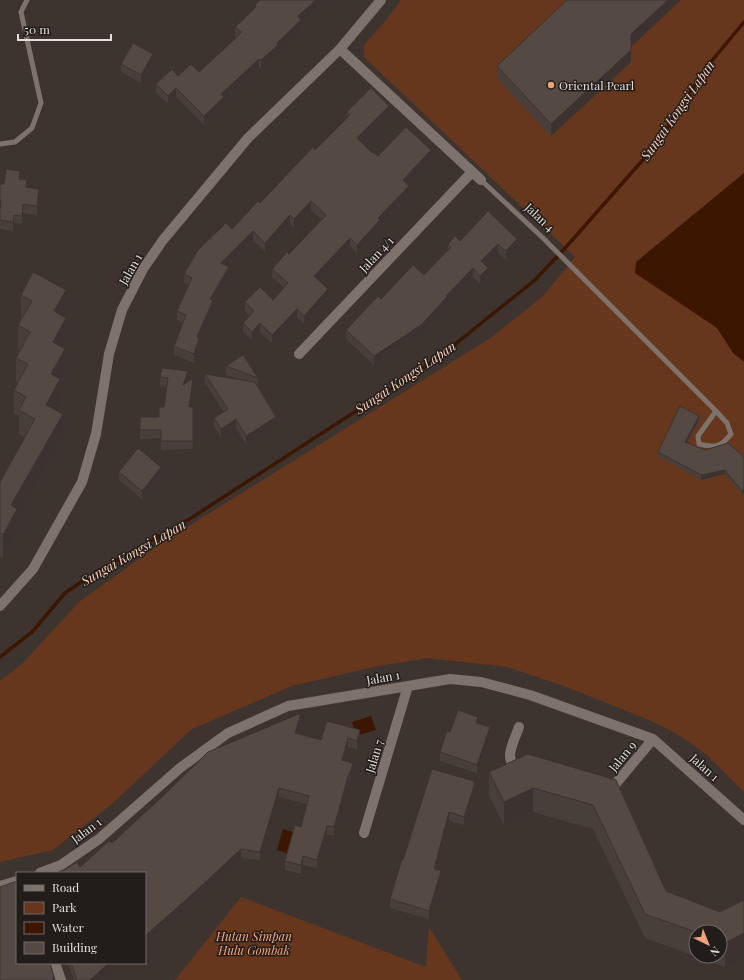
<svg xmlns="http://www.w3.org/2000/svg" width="744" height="980" font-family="'Playfair Display',serif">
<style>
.green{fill:#66371d}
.water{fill:#3d1600}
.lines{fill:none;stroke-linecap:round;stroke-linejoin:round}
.stream{stroke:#3d1600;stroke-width:3.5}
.lane{stroke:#7e726c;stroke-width:5}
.street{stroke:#7e726c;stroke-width:10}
.wall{fill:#493f3a;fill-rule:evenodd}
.shaded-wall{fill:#3c3330}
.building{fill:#554944;stroke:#3c3330}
.poi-dot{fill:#f0a27a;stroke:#221d1a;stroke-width:1.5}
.labels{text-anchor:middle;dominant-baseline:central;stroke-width:3;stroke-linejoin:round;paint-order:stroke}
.poi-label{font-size:12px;fill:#e5deda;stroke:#221d1a;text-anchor:start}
.street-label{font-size:12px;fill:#e5deda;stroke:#221d1a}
.park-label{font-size:12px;font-style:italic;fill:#fca67a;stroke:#221d1a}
.water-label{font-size:13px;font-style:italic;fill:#ffd2bc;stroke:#221d1a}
</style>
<rect width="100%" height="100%" fill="#3e342f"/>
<!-- green -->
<path class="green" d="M401 0H744V792L708 756 688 741 666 728 644 718 569 688 508 667 427 658 378 666 292 686 192 729 113 803 53 850 0 862V681L23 663 79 602 160 544 492 337 543 296 575 257 364 57V45L387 19Z
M241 897 426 967 429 927 462 980H175Z"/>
<!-- water -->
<path class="water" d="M744 173V362L733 353 717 328 635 273 636 262Z
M371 716 376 730 356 736 352 722Z
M283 829 293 832 287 853 277 850Z"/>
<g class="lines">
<!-- stream -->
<path class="stream" d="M0 657 32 632 65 593 96 572 188 520 438 358 535 280 567 246 656 145 705 69 744 22"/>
<!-- lane -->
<path class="lane" d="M0 144 15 142 32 128 41 103 21 12 27 0
M481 180 543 238 716 411 727 423 731 434C721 447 715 448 699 444L698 436 716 411"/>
<!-- street -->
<path class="street" d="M340 49 481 180
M299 354 472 172
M0 606 33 569 82 482 96 434 109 354 122 310 143 269 163 240 248 138 340 49 381 0
M519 727C514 742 500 763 522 769
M608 793 653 739
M364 833 408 686
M40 873 61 865 99 839 180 768 228 733 288 706 450 679 481 682 530 695 653 739 744 820
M0 886 17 881
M55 963 61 980"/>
</g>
<!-- wall -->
<path class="wall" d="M255 5 301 21V29L278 51V53L261 69 259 67 224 100V105L204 125 176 97 168 104 156 93V84L178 76 199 72 237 37 235 35V27L255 9Z
M631 47V62L551 136 497 78V66Z
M153 62 141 83 121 72V64Z
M347 112 389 115 361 142 372 153 378 156 431 159 407 185 409 195 380 224V229L357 253 350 246 318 280 328 298 304 324 297 317 272 343 260 332 252 340 243 332V323L250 316 245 311V302L273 300 284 288 272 277V269L289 254 322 220 311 210 294 228 290 224 265 251 253 240 227 266 229 276 213 301V309L199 340V347L194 363 174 355V346L183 323 177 320V311L189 285 184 282V274L232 229 347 119Z
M20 179 27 187 39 198 37 215 23 213 22 224 14 223 13 231 0 229V184H4Z
M488 211 517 248 506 260 498 252 486 265 488 276 480 284 473 277 447 304V306L421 333 374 365 346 339V330L381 299 424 275 448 250V244L460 241Z
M21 295 66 314 65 317 66 342 63 348 65 373 60 381V404L56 410 63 438 17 518V533L3 559 0 557V482L25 437 19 434V416L14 414V390L18 383 16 382V358L20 351 18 349V325L21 320Z
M226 366 258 378V387L276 425 246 444 236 428 221 437 214 427V418L224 412 205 383V374L238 379 226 375Z
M160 377 188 380 187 382 193 386 190 407H193V449L161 450V438L140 439V417H159L164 407 167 387 160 386Z
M699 420 687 443 705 450 744 457 742 495 725 474 701 480 658 456V452Z
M119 472 161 476 142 499 119 480Z
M327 721 360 739 357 749 348 747 344 761 353 772 350 782 349 781 334 836 327 834 317 868 303 865 301 874 285 870V861L301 827 307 804 279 797 260 860 241 858 198 898 145 944V873L80 867 112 843 301 722 298 733 321 740Z
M478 723 490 736 477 773 440 761V752L450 732Z
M432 769 474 794 464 825 449 821 436 870 441 880 429 919 390 908V899L403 860Z
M489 772 616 780 666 891 720 912 744 900 725 967 645 938 593 829 533 812 504 826 489 796ZM696 932H720V956H696Z
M68 963H118L100 980H74Z"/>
<!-- shaded-wall -->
<path class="shaded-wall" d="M316 0H325L301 21V29L278 51V53L261 69V60L277 43 298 16Z
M668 0H681L631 47V62L551 136V124L631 34Z
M153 54V62L141 83V75Z
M259 59V67L224 100V105L204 125V116L221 94Z
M176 88V97L168 104V96Z
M389 106V115L357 146V138Z
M431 150V159L403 189V180Z
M409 186V195L380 224V229L357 253V245L378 218Z
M39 189V198L37 215V206Z
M311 201V210L294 228V219Z
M23 204V213L22 224V216Z
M14 215V223L13 231V222Z
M290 215V224L265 251V243Z
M253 231V240L221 271V263Z
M350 238V246L314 285V276Z
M517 239V248L506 260V251Z
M498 244V252L481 270V261Z
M229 267V276L213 301V309L199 340V347L194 363V354L197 337 210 299Z
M473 268V277L447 304V306L421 333 374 365V356L446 296Z
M488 268V276L480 284V276Z
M328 289V298L304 324V316Z
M66 290V314L54 335V311Z
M297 309V317L272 343V335Z
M66 318V342L53 366V342Z
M260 323V332L252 340V332Z
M65 349V373L60 381V404L46 429V405L51 374Z
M188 371V380L183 393V385Z
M193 378V386L189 415V407Z
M63 414V438L17 518V533L3 559V535L11 505Z
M699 416V420L685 446V442Z
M276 417V425L246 444V436Z
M236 419V428L221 437V429Z
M161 467V476L142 499V491Z
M725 470V474L701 480V475Z
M744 489V493L742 495V491Z
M301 713V722L295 741V733Z
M490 727V736L477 773V765Z
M360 730V739L357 749V741Z
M348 738V747L342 769V760Z
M353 763V772L350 782V773Z
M349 773V781L334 836V827Z
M474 786V794L464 825V817Z
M279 788V797L260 860V852Z
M533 788V812L504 826V802Z
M449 812V821L434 877V869Z
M327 826V834L317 868V860Z
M241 849V858L198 898 145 944V936Z
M303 856V865L301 874V865Z
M441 871V880L429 919V911Z
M744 933V957L725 967V943Z
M109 963H118L100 980H90Z"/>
<!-- building -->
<path class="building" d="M260 0H316L298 16 301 20 277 43 278 45 261 60 259 59 221 94 224 97 204 116 176 88 168 96 156 84 172 69 178 76 191 64 199 72 238 36 241 32 235 27 256 7 255 5Z
M567 0H668L631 34V50L551 124 497 66Z
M133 43 153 54 141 75 121 64Z
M371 88 389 106 357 138 372 153 373 152 378 156 406 127 431 150 403 180 409 186 378 218 380 220 357 245 350 238 314 276 328 289 304 316 297 309 272 335 260 323 252 332 243 323 254 311 245 302 260 287 273 300 288 283 272 269 287 252 289 254 326 215 311 201 294 219 290 215 265 243 253 231 221 263 229 267 210 299 213 300 197 337 199 338 194 354 174 346 186 315 177 311 192 278 184 274 198 250 226 223 232 229 258 201 260 203 313 147 315 150 350 115 347 112Z
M6 169 20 171 19 179 27 180 26 187 39 189 37 206 23 204 22 216 14 215 13 222 0 220V210L1 201H0V184H4Z
M488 211 517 239 506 251 498 244 481 261 488 268 480 276 473 268 446 296 447 297 421 325 374 356 346 330 378 296 381 299 413 265 424 275 451 247 448 244 455 236 460 241Z
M33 272 66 290 54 311 66 318 53 342 65 349 51 374 60 379 46 405 63 414 11 505 17 509 3 535 0 533V482L35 419 19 410 26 397 14 390 28 364 16 358 30 332 18 325 32 301 21 295Z
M243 355 258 378 226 366Z
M162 368 188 371 183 385 193 378 189 407H193V441H161V430H140V417H159V407H164L168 378 160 377Z
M205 374 255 382 276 417 246 436 236 419 221 429 214 418 228 409Z
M680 406 699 416 685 442 705 450 728 443 744 457V489L742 491 725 470 701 475 658 452Z
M138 448 161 467 142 491 119 472Z
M458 710 478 717 476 723 490 727 477 765 440 752 447 731 450 732Z
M301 713 295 733 321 740 327 721 360 730 357 741 348 738 342 760 353 763 350 773H349L334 827 327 826 317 860 303 856 301 865 285 861 295 825 301 827 309 796 279 788 260 852 241 849 198 889 145 936V873H59L77 862 80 867 109 841 112 843 163 796 208 752Z
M528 754 616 780 666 891 720 912 744 900V933L725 943 720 941V932H696L645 914 593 805 533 788 504 802 489 772Z
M432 769 474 781V786L464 817 449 812 434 869 441 871 429 911 390 899 402 859 403 860Z
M17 881V963H50L54 977 53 978 54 980H0V887Z
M71 963H109L90 980H77Z"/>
<!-- markers -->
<circle class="poi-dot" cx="551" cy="85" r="4"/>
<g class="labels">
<!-- poi labels -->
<g class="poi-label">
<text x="559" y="85">Oriental Pearl</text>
</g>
<!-- street labels -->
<g class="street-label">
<text transform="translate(540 217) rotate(43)">Jalan 4</text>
<text transform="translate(376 254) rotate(-47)">Jalan 4/1</text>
<text transform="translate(130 269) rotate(-60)">Jalan 1</text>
<text transform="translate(383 677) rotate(-10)">Jalan 1</text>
<text transform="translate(374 756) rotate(-73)">Jalan 7</text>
<text transform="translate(622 756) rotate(-51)">Jalan 9</text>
<text transform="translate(705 767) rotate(42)">Jalan 1</text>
<text transform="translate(86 830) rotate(-37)">Jalan 1</text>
</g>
<!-- park labels -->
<g class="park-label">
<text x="254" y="936">Hutan Simpan<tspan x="254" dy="14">Hulu Gombak</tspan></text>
</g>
<!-- water labels -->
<g class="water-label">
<text transform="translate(677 110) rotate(-55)">Sungai Kongsi Lapan</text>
<text transform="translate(405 377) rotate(-34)">Sungai Kongsi Lapan</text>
<text transform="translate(133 552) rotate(-30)">Sungai Kongsi Lapan</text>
</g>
</g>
<!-- legend -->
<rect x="16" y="872" width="130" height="92" fill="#221d1a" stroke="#706a67"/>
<rect x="24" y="885" width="20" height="6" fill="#7e726c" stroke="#706a67"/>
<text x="52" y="892" font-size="12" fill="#e5deda">Road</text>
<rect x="24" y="902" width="20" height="12" fill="#66371d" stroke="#706a67"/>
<text x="52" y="912" font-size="12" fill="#e5deda">Park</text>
<rect x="24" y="922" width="20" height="12" fill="#3d1600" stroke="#706a67"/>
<text x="52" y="932" font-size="12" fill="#e5deda">Water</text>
<rect x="24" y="942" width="20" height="12" fill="#554944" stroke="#706a67"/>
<text x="52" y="952" font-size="12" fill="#e5deda">Building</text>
<!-- north arrow -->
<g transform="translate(708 944) rotate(137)"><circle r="19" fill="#221d1a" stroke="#706a67"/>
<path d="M0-3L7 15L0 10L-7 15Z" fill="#f0a27a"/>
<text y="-6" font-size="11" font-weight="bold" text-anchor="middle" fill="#e5deda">N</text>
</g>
<!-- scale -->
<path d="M18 34v6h93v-6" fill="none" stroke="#e5deda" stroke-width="2"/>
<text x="24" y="34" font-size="12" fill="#e5deda" stroke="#221d1a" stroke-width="3" paint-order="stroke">50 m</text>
</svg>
